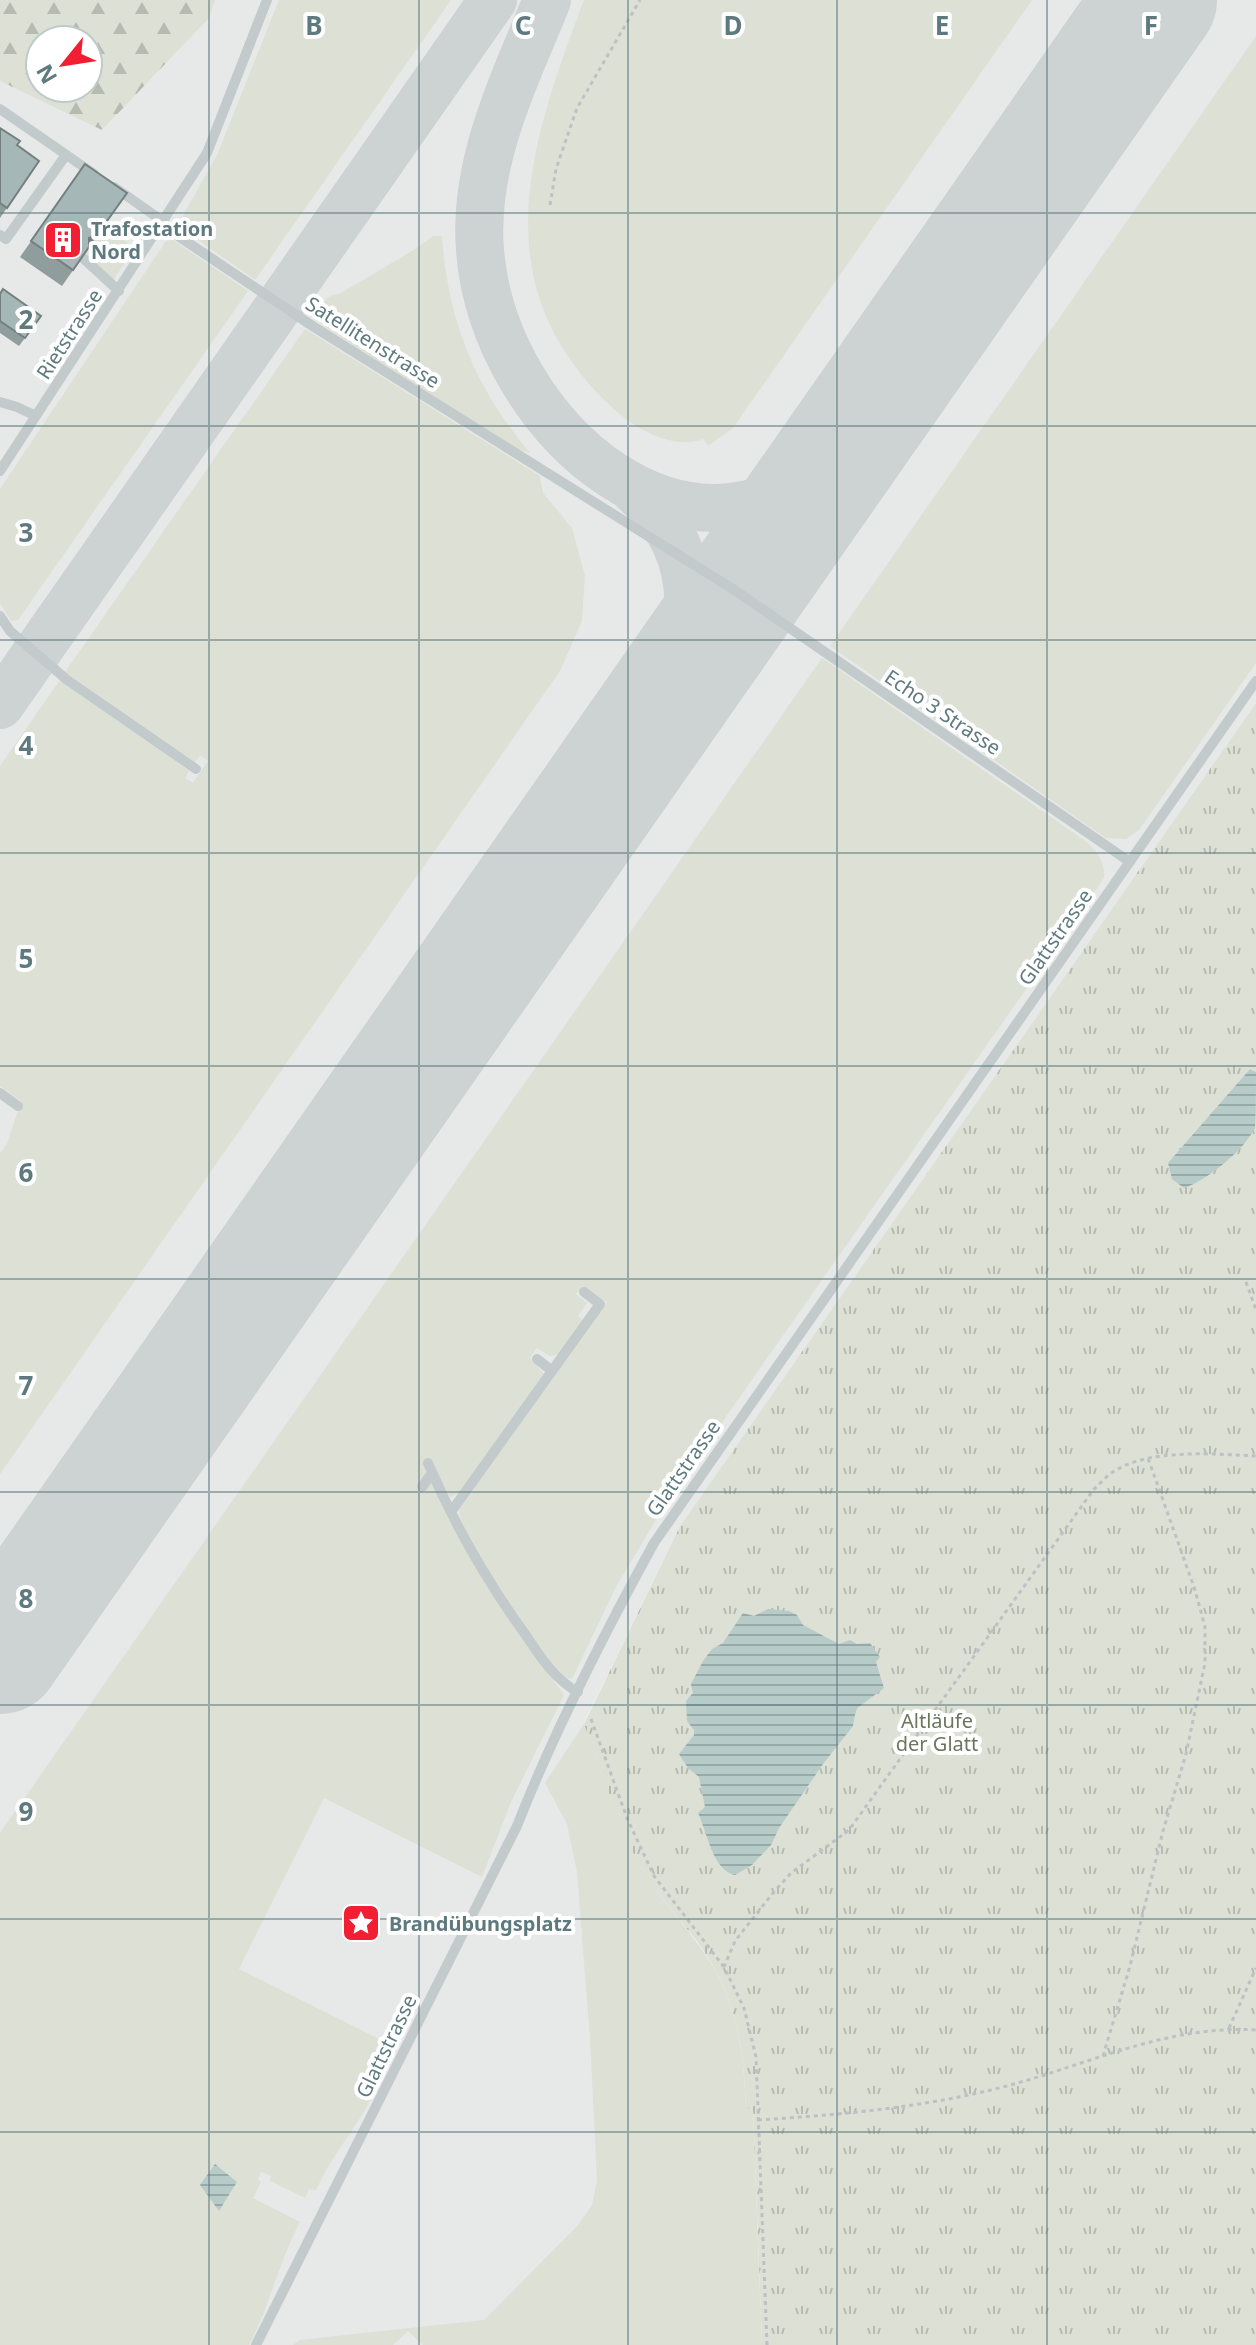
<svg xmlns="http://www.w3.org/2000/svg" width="1256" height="2345" font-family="'Noto Sans',sans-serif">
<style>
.built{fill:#e7e9e8;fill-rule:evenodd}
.grass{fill:#dce0d5}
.forest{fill:url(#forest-firs);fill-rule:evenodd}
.park{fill:url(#park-tufts)}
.water{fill:url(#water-rules)}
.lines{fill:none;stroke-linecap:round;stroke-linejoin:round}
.taxiway{stroke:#ccd3d2;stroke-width:48}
.runway{stroke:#ccd3d2;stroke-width:122}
.path{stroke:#bcc2c3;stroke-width:3;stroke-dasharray:4 4;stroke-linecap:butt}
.service{stroke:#c2cacb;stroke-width:10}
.wall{fill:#8f9d9d}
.shaded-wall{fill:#748080}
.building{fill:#a6b7b7;stroke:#748080;stroke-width:2}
.grid{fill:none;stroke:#5e7a7e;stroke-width:2;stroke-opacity:0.55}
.labels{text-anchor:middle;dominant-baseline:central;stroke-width:8;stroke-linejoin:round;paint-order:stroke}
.poi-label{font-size:20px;font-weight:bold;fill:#5e7a7e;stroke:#fff;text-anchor:start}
.street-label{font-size:20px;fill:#5e7a7e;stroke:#fff}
.park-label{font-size:20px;fill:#6a765d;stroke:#fff}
.grid-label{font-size:26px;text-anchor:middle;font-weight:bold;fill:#5e7a7e;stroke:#fff;stroke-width:8;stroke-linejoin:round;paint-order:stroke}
</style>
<defs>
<pattern id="forest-firs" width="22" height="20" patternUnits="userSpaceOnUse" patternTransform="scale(2)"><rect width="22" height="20" fill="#dce0d5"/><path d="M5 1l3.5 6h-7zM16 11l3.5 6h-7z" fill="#b6bbb2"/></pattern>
<pattern id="park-tufts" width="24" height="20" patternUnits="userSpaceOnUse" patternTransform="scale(2)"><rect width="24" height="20" fill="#dce0d5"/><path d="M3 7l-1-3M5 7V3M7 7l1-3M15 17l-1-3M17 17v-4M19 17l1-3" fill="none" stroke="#b6bbb2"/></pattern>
<pattern id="water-rules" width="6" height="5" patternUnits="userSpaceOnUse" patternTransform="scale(2)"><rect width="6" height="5" fill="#b7cbc9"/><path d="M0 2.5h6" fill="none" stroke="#98aaa8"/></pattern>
</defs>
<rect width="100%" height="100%" fill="#f9f9f7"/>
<!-- built -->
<path class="built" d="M0 0H1256V703L680 1526 584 1723 738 2028 516 2345H0ZM40 40H88V88H40Z"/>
<!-- grass -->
<path class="grass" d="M279 0H451L255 280 187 232 180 221 217 155Z
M584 0H1032L733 428 708 446 703 439C674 450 637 430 615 410 481 288 528 148 584 0Z
M1256 36V663L1139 830 1126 839 1106 838 830 646Z
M103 226 135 248 114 279H110L84 254Z
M433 236H442C448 322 475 387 530 453L516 449 313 319 328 297 341 293 417 248Z
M173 240 248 291 18 620 11 621 0 603V489L166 241Z
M305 329 540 476 543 493 572 528 585 576 582 621 560 671 0 1474V1153L7 1144 21 1101 0 1086V766L60 680 189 771 185 778 193 783 208 761 200 755 195 762 65 672Z
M822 658 1084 840C1095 849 1106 862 1104 878L669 1498 616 1587 573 1677 569 1679C548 1668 458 1533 459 1510L607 1302 583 1286 576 1294 587 1303 578 1316 584 1321 561 1354 549 1356 537 1348 530 1358 544 1374 461 1492 451 1497 447 1495 428 1472 417 1488 423 1493 432 1481 502 1609 564 1695 511 1802 482 1877 324 1798 239 1969 397 2048 364 2112 327 2168 316 2190 309 2189 305 2198 270 2181 271 2176 261 2172 258 2179 261 2182 253 2198 300 2222C279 2261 270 2306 249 2345H0V1833Z
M584 1724C603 1774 618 1831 647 1877 667 1909 697 1937 716 1971 739 2014 744 2060 746 2107L753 2109 762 2345H423L408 2331 393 2345H293L299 2340 484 2320 578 2225 592 2205 597 2181 590 2039 577 1872 567 1824 545 1783Z"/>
<!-- forest -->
<path class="forest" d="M0 0H215L209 18 102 130 0 81ZM88 40V88H40V40Z"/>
<!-- park -->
<path class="park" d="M1256 703V2345H762L753 2109 746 2108C744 2060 739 2014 716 1971 698 1937 668 1909 647 1877 618 1831 603 1774 584 1724L680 1526Z"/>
<!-- water -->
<path class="water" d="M1250 1069 1256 1072C1256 1086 1256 1117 1255 1128 1245 1149 1205 1182 1184 1188L1172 1179 1168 1163Z
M768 1609 789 1611 797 1615 803 1625 839 1644 850 1640 857 1644 870 1643 880 1657 876 1662 884 1688 856 1709 853 1726 823 1764 779 1828 771 1845 752 1865 735 1875C712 1870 707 1831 698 1813L705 1807 699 1777 688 1768 679 1754 694 1735V1730L687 1721 686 1701 693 1693 691 1684 703 1661 712 1649 723 1643 743 1613 754 1616Z
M215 2164 237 2182 219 2211 200 2185Z"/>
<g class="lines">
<!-- taxiway -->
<path class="taxiway" d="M547 0C515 80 473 161 480 250 493 426 698 611 848 440
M634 490C705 550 698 631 661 707
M0 705 493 0"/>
<!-- runway -->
<path class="runway" d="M0 1653 1156 0"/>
<!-- path -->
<path class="path" d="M550 205 556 169 577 108 640 0
M1246 1282 1256 1310
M591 1719 627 1818 654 1876 724 1967
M1229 2028 1256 1968
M1103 2056 1130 1966 1163 1831 1186 1754 1205 1663V1627L1195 1590 1148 1458
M758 2120C837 2115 918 2108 995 2089 1081 2068 1166 2024 1256 2030
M767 2345 756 2057 744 2008 724 1967 735 1941 773 1893 791 1873 849 1830 1094 1489C1100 1484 1106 1476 1113 1472 1149 1448 1214 1454 1256 1456"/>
<!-- service -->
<path class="service" d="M0 109 94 174
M114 187 164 222 175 234 314 327 736 591 1130 862
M0 235 6 239 66 155
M84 259 119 291
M0 402 17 407 36 416
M0 471 207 153 267 0
M0 616 10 631 66 679 196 769
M0 1093 18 1106
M537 1359 552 1371
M428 1463C454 1524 486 1580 525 1634 539 1655 555 1680 578 1692
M422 1487 432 1473
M451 1512 600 1304 584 1292
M256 2345 517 1826C555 1729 604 1634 654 1543L1256 681"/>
</g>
<!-- wall -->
<path class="wall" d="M0 128 17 145 39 161 0 218Z
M85 164 127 193 62 286 20 257Z
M0 294 41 316 19 346 0 333Z"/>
<!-- shaded-wall -->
<path class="shaded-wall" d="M97 235 86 251 89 238Z"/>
<!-- building -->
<path class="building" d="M0 128 20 141 17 145 39 161 7 208 0 203Z
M85 164 127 193 97 235 89 238V247L73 270 31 241Z
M3 289 41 316 25 338 0 321V294Z"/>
<!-- grid -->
<path class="grid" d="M209 0V2345M419 0V2345M628 0V2345M837 0V2345M1047 0V2345M0 213H1256M0 426H1256M0 640H1256M0 853H1256M0 1066H1256M0 1279H1256M0 1492H1256M0 1705H1256M0 1919H1256M0 2132H1256"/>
<!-- icons -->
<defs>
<g id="building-square" transform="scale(2)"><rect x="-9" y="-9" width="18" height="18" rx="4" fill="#f21e31" stroke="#fff"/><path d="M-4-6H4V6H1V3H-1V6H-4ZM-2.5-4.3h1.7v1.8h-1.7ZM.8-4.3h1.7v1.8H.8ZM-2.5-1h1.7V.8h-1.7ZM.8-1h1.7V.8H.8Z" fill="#fff"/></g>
<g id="sight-square" transform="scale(2)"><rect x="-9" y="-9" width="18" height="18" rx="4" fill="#f21e31" stroke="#fff"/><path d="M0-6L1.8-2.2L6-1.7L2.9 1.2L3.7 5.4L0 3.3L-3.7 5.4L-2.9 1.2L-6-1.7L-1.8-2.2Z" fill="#fff"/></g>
</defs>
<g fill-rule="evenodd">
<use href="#building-square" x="63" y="240"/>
<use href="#sight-square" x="361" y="1923"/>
</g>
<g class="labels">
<!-- poi labels -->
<g class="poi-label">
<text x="91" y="228">Trafostation<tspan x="91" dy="23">Nord</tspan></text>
<text x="389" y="1923">Brandübungsplatz</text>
</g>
<!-- street labels -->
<g class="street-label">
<text transform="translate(69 334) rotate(-57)">Rietstrasse</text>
<text transform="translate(373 342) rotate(32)">Satellitenstrasse</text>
<text transform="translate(943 712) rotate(34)">Echo 3 Strasse</text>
<text transform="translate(1055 937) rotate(-55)">Glattstrasse</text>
<text transform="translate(683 1468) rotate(-55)">Glattstrasse</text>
<text transform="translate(386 2046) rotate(-64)">Glattstrasse</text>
</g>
<!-- park labels -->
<g class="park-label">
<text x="937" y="1720">Altläufe<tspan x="937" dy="23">der Glatt</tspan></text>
</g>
</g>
<g class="grid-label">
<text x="314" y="35">B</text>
<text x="523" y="35">C</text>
<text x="733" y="35">D</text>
<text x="942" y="35">E</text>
<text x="1151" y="35">F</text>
<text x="26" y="329">2</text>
<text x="26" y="542">3</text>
<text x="26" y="755">4</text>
<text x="26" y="968">5</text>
<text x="26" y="1182">6</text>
<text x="26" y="1395">7</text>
<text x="26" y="1608">8</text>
<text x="26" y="1821">9</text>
</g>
<!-- north arrow -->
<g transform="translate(64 64) rotate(240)"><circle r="38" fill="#ffffff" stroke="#bfcacb" stroke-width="2"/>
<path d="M0-6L14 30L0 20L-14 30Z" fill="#f21e31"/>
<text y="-12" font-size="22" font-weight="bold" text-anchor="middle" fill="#5e7a7e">N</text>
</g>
</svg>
